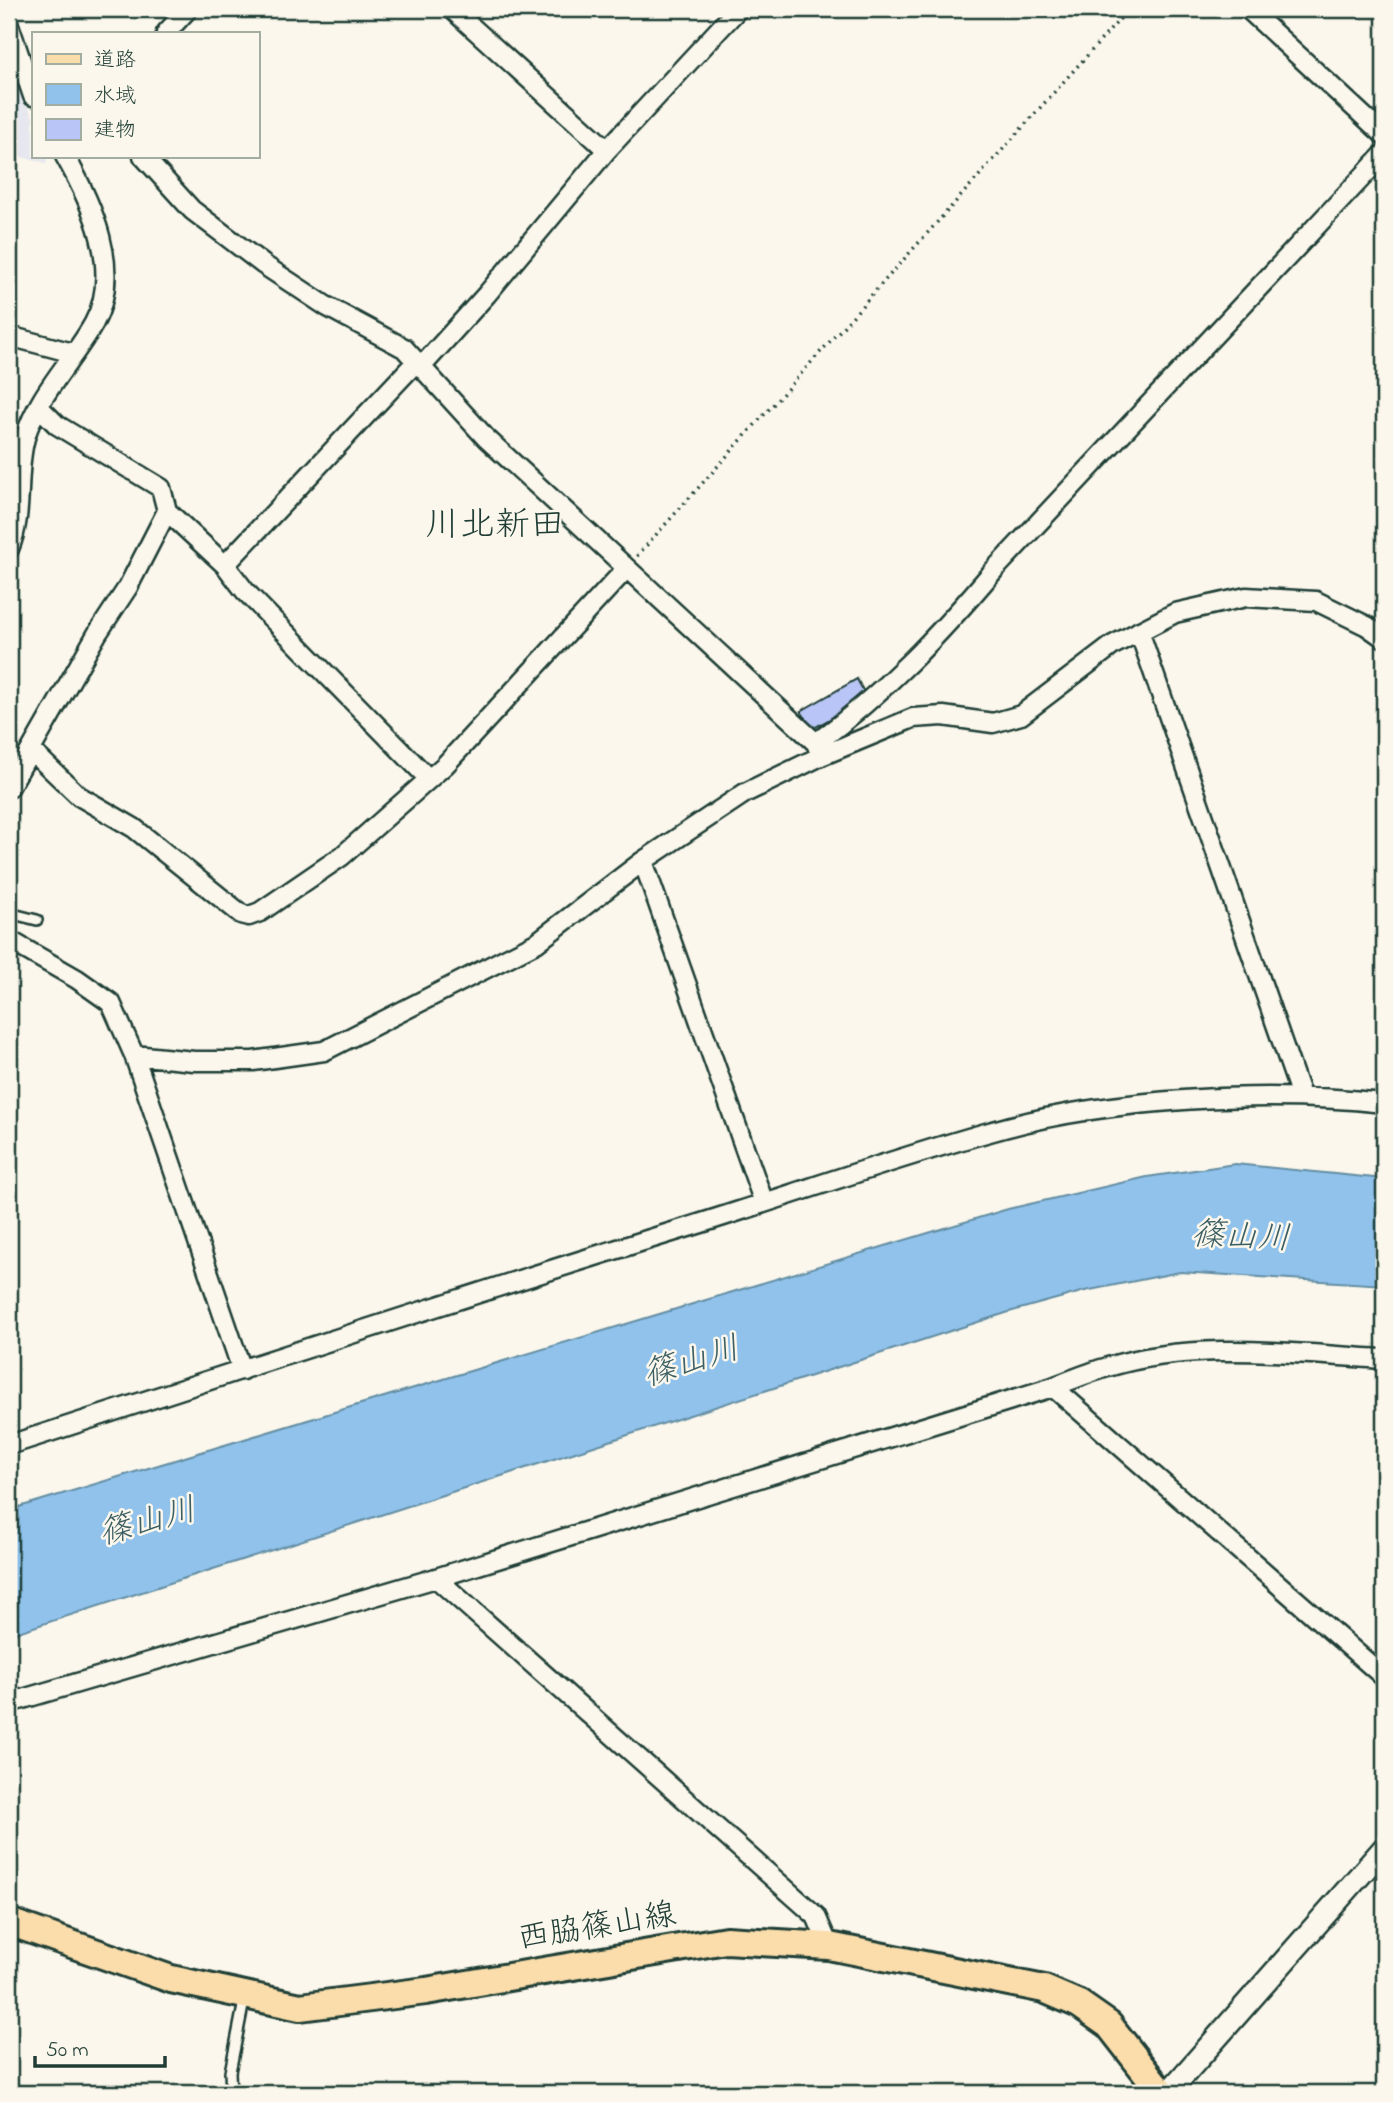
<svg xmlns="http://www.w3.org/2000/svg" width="1393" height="2102" font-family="'Indie Flower','Klee One',sans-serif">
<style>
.built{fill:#e7e8ef}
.water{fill:#90c2ec;stroke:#638da2;stroke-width:2}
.building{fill:#b8c5f6;stroke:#1f3d34;stroke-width:2}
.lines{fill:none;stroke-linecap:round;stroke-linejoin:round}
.service-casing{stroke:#1f3d34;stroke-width:14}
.minor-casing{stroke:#1f3d34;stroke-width:23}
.tertiary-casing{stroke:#1f3d34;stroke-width:26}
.primary-casing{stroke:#1f3d34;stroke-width:32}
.path{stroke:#1f3d34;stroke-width:3.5;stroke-dasharray:2 5;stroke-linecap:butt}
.service{stroke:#fbf7ec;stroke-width:9}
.minor{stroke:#fbf7ec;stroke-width:18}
.tertiary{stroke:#fbf7ec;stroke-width:21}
.primary{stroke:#fbddab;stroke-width:26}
.labels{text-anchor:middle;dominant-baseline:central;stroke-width:5;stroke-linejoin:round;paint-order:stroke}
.street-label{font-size:32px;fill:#1f3d34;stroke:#fbf7ec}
.water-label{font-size:33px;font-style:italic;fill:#3b5e62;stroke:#fbf7ec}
.quarter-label{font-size:35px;fill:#1f3d34;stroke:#fbf7ec}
</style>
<rect width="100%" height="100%" fill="#fbf7ec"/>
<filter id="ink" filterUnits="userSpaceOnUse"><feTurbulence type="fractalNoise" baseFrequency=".0143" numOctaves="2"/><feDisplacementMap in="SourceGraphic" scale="14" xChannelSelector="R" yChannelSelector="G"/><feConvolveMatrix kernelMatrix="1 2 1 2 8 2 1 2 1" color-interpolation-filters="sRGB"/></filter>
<g filter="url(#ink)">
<!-- built -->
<path class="built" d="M9 58 14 78 33 117V156H48L46 163 9 154Z"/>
<!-- water -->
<path class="water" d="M1235 1164 1384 1179V1285L1180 1272 1085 1291 1009 1312 9 1635V1510L1008 1209 1147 1177Z"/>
<!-- building -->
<path class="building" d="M857 679 867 698 812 729 801 711Z"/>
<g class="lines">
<!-- service casing -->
<g class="service-casing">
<path id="service" d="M9 913 37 920
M231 2093 230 2072 245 1996"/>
</g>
<!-- minor casing -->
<g class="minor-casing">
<path id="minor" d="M452 9 607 150
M1248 9 1384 135
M9 25 33 96
M166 33 188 9
M143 156 192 210 264 265 326 306 404 348 486 438 816 743 821 756
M9 336 73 353
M422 366 487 294 607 150 738 9
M40 408 57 425 161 488 167 511 225 565 245 591 428 778
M9 549C24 514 15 473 25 438 37 395 73 361 94 323 123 270 91 202 65 156
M225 565 417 361
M1139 631 1301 1096
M816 743C884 693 940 634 994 570L1384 154
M33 752 79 796 134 828 241 914 249 916 260 912 342 856 445 765 626 569
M9 788 97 634 128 587 167 511
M643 861 764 1203
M9 940 77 979 111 1003 134 1055 242 1370
M134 1055 194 1061H253L324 1051 536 943 643 861 745 793 821 756 913 718 943 716 993 723 1021 715 1113 645 1175 613 1246 597 1316 601 1367 626 1384 638
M1053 1387 1384 1677
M9 1445C236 1372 463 1296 692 1226 792 1195 892 1159 993 1131 1107 1098 1266 1090 1384 1103
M436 1578 816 1916 829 1946
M9 1703 436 1578 1053 1387C1071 1380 1090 1372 1108 1367 1196 1340 1294 1354 1384 1359"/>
</g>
<!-- tertiary casing -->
<g class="tertiary-casing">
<path id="tertiary" d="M1168 2093 1384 1848"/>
</g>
<!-- primary casing -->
<g class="primary-casing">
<path id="primary" d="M9 1922 171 1979 300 2007 426 1991 726 1940 829 1946 1044 1989 1079 2004 1109 2025 1162 2093"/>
</g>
<!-- path -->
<path class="path" d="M637 556 1129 9"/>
<!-- service -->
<use href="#service" class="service"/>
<!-- minor -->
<use href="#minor" class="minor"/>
<!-- tertiary -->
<use href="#tertiary" class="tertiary"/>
<!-- primary -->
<use href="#primary" class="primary"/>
</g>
</g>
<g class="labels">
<!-- street labels -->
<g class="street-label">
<text transform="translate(597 1928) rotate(-9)">西脇篠山線</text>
</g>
<!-- water labels -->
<g class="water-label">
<text transform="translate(1241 1238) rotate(3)">篠山川</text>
<text transform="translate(692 1363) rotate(-17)">篠山川</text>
<text transform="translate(148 1523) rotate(-15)">篠山川</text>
</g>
<!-- quarter labels -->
<g class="quarter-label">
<text x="495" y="526">川北新田</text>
</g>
</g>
<!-- margin -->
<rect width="1393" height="2102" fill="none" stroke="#fbf7ec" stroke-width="35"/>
<rect x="18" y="18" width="1358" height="2067" fill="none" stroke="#1f3d34" stroke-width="2.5" filter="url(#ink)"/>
<!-- legend -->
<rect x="32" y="32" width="228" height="126" fill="#fbf7ec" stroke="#a3ada2" stroke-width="2"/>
<rect x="46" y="54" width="35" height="10" fill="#fbddab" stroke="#a3ada2" stroke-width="2"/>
<text x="94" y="66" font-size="21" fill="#1f3d34">道路</text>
<rect x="46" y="84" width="35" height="21" fill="#90c2ec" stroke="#a3ada2" stroke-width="2"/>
<text x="94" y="102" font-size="21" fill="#1f3d34">水域</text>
<rect x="46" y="119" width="35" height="21" fill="#b8c5f6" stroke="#a3ada2" stroke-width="2"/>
<text x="94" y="136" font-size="21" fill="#1f3d34">建物</text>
<!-- scale -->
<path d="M35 2056v10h130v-10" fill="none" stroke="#1f3d34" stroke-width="3.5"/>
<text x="46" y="2056" font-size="21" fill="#1f3d34" stroke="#fbf7ec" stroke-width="5" paint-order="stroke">50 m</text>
</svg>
